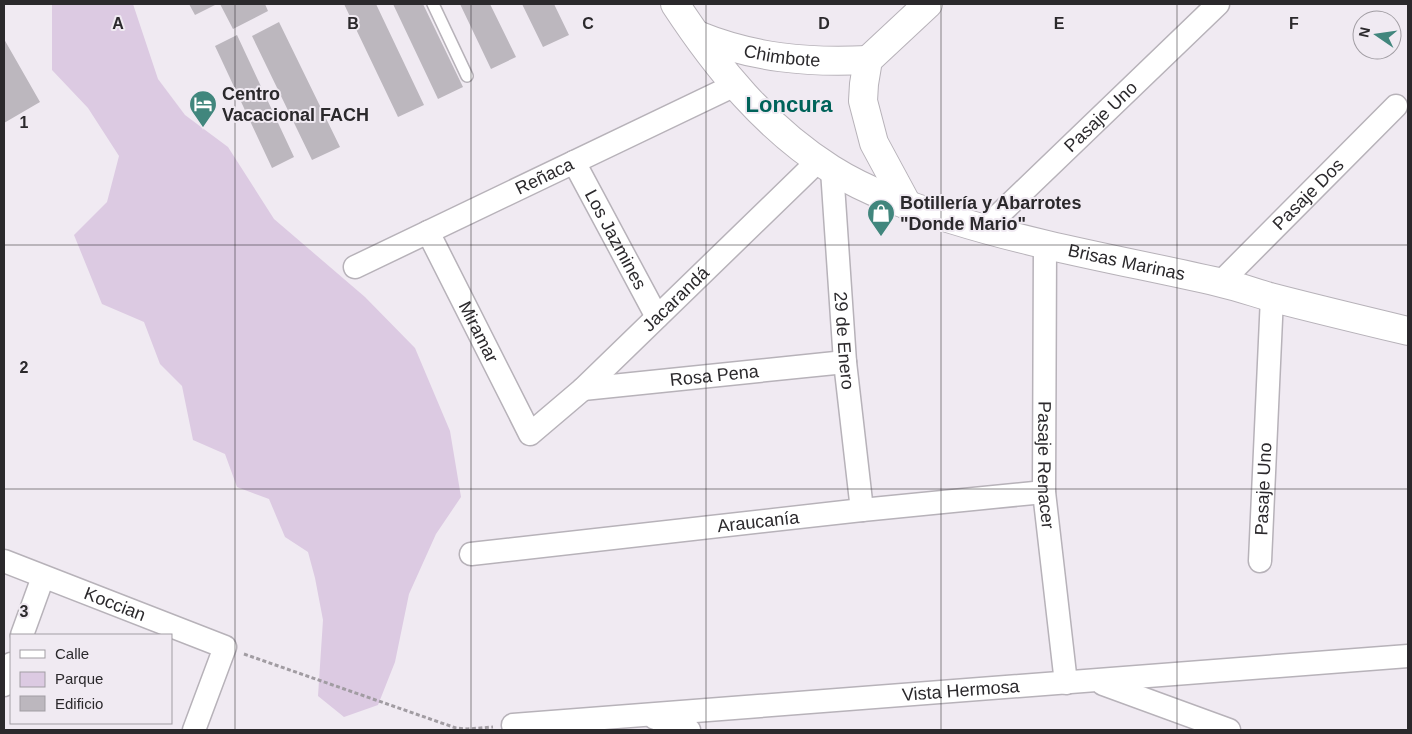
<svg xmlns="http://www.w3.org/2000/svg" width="1412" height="734" font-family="Arial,sans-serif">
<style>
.green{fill:#dccae2}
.building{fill:#bcb7be}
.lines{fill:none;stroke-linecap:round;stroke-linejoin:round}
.lane-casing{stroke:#b7b2b9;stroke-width:14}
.street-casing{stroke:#b7b2b9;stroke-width:25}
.secondary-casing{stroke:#b7b2b9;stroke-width:30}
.path{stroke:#a19ca2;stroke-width:3;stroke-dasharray:4 2.5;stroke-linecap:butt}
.lane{stroke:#fff;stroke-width:11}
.street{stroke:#fff;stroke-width:22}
.secondary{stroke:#fff;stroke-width:28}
.grid{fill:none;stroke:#2b292c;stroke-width:1;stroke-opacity:0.55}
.labels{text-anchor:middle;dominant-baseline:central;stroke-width:4;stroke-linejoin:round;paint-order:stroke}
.street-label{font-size:18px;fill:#2b292c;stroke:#f0eaf2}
.poi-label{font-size:18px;font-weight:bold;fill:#2b292c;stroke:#f0eaf2;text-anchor:start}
.district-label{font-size:22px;font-weight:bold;fill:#00635a;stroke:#f0eaf2}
.grid-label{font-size:16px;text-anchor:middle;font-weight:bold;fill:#2b292c;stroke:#f0eaf2;stroke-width:4;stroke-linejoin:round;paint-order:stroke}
</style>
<rect width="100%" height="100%" fill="#f0eaf2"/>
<!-- green -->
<path class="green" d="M52 4H133L158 79 185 115 228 147 274 219 365 297 415 348 450 431 461 497 436 534 409 594 395 662 378 705 344 717 318 696 323 620 315 578 308 552 285 537 269 499 237 487 225 454 193 440 182 386 160 364 144 322 102 304 74 235 107 202 119 156 88 108 52 70Z"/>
<!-- building -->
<path class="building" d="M189 4H217L195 15Z
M220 4H265L268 11 233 29Z
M344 4H376L424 105 398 117Z
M393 4H423L463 87 438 99Z
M460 4H490L516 57 491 69Z
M522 4H554L569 35 543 47Z
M279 22 340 147 312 160 252 36Z
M237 35 294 157 272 168 215 46Z
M4 39 40 102 4 123Z"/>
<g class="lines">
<!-- lane casing -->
<g class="lane-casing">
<path id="lane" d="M433 4 467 76"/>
</g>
<!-- street casing -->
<g class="street-casing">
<g id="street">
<path id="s1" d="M574 162 657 317"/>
<path id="s2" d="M832 170 845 362 862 510"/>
<path id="s3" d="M984 229 1218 4"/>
<path id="s4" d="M428 232 530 434 583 389 818 161"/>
<path id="s5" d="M1045 245 1044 492 1066 683"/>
<path id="s6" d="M355 267 735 85"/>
<path id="s7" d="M1220 283 1396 106"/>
<path id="s8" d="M583 389 845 362"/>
<path id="s9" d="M471 554 862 510 1044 492"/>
<path id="s10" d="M4 561 225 647 194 730"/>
<path id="s11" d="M1260 561 1272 297"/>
<path d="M22 635 43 577"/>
<path d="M1103 684 1229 730"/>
<path d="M4 685 11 664"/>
<path d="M655 718 689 730"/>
<path id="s12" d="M513 725 1408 656"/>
</g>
</g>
<!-- secondary casing -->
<g class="secondary-casing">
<g id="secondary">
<path id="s13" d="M675 4C717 68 766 128 831 169 869 193 911 207 954 220 1041 247 1130 262 1218 282 1236 286 1253 292 1270 297 1316 309 1362 320 1408 331"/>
<path id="s14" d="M697 35C753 58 808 63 868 60"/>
<path d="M908 206 874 143 863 101 864 84 868 60 928 4"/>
</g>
</g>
<!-- path -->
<path class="path" d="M244 654 456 728 467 729 493 727"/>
<!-- lane -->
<use href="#lane" class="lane"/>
<!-- street -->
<use href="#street" class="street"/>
<!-- secondary -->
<use href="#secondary" class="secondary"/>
</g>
<!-- grid -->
<path class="grid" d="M235 4V730M471 4V730M706 4V730M941 4V730M1177 4V730M4 245H1408M4 489H1408"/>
<!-- icons -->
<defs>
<g id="hotel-pin" transform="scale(1.4375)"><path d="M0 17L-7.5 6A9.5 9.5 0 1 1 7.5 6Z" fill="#41867d" stroke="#f0eaf2"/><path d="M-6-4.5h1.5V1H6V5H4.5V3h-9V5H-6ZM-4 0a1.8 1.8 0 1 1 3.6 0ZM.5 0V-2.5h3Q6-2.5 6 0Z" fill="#fff"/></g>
<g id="shop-pin" transform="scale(1.4375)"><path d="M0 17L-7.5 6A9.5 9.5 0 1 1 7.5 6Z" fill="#41867d" stroke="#f0eaf2"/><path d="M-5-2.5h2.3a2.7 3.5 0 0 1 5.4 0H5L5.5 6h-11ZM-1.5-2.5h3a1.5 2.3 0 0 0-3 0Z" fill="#fff"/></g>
</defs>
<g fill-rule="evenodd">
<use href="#hotel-pin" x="203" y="104"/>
<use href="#shop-pin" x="881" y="213"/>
</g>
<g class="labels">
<!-- street labels -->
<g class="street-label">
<text stroke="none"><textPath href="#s14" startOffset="88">Chimbote</textPath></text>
<text stroke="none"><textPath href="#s3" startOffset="162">Pasaje Uno</textPath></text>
<text stroke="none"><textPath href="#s6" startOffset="210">Reñaca</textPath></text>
<text stroke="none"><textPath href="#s7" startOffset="125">Pasaje Dos</textPath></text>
<text stroke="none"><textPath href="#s1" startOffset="88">Los Jazmines</textPath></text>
<text stroke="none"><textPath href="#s13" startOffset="540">Brisas Marinas</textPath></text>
<text stroke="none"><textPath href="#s4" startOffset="425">Jacarandá</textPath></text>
<text stroke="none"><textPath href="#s4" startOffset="112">Miramar</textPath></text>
<text stroke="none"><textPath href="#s2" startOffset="171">29 de Enero</textPath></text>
<text stroke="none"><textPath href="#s8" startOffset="132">Rosa Pena</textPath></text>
<text stroke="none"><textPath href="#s5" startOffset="220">Pasaje Renacer</textPath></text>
<text stroke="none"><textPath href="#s11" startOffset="72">Pasaje Uno</textPath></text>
<text stroke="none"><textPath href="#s9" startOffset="289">Araucanía</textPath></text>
<text stroke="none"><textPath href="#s10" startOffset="119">Koccian</textPath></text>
<text stroke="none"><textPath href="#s12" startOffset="449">Vista Hermosa</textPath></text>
</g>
<!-- poi labels -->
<g class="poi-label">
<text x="222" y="94">Centro<tspan x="222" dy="21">Vacacional FACH</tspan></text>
<text x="900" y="203">Botillería y Abarrotes<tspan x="900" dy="21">"Donde Mario"</tspan></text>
</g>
<!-- district labels -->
<g class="district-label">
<text x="789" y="104">Loncura</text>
</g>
</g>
<g class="grid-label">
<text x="118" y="29">A</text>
<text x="353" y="29">B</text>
<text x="588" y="29">C</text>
<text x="824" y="29">D</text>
<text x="1059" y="29">E</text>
<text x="1294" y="29">F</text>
<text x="24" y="128">1</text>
<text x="24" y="373">2</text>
<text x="24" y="617">3</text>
</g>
<!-- border -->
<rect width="1412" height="734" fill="none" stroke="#2b292c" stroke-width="10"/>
<!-- legend -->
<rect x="10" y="634" width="162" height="90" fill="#f0eaf2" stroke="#a19da3"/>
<rect x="20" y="650" width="25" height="8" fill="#ffffff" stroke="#a19da3"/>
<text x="55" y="659" font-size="15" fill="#2b292c">Calle</text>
<rect x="20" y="672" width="25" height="15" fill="#dccae2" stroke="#a19da3"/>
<text x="55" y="684" font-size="15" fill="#2b292c">Parque</text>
<rect x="20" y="696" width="25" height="15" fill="#bcb7be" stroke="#a19da3"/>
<text x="55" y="709" font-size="15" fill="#2b292c">Edificio</text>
<!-- north arrow -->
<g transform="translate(1377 35) rotate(283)"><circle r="24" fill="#f0eaf2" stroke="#a19da3"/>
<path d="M0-4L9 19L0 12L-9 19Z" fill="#41867d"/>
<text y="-8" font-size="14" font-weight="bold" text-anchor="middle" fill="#2b292c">N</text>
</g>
</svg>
